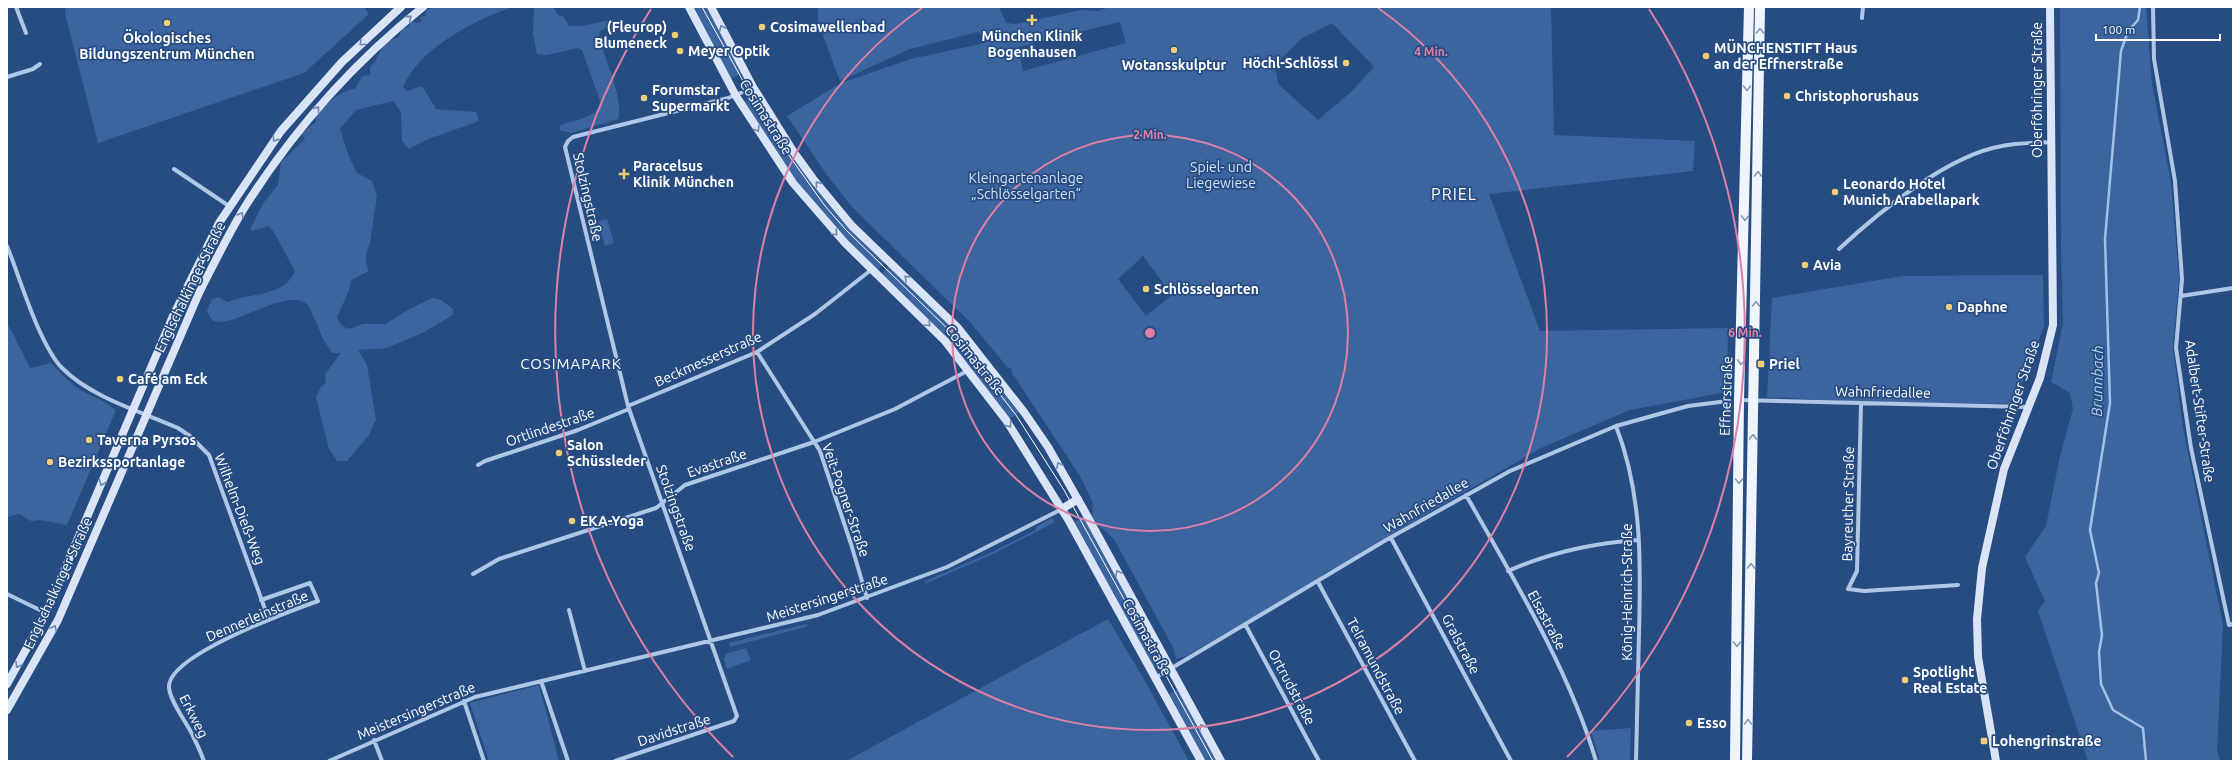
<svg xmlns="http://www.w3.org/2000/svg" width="2240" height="768" font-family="Ubuntu,sans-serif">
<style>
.green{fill:#3c659f;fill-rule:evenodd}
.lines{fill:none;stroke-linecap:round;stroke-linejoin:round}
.stream{stroke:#a4c1e7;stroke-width:2.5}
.minor{stroke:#afc6e6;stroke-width:4}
.secondary{stroke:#d9e4f6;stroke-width:8}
.primary{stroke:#f0f5fd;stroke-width:10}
.tram{stroke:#fff;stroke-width:1}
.oneway{stroke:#6e89b0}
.oneway2{stroke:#8198b9}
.ring{fill:none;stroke:#dd80a5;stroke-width:2}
.poi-dot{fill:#eecf75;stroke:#274c81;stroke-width:1.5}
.labels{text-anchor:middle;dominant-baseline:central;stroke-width:3.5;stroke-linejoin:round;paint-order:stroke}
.poi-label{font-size:14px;font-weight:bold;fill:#fff;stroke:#274c81;text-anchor:start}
.street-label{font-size:14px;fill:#fff;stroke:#274c81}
.park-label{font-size:14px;fill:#d2e1f5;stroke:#274c81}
.neighbourhood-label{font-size:15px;letter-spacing:1px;fill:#fff;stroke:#274c81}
.water-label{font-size:15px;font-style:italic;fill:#bbd0ee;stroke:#274c81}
.quarter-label{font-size:16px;letter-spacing:1px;fill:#fff;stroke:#274c81}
.centre{fill:#dd80a5;stroke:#274c81;stroke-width:2}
.ring-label{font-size:12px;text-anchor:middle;font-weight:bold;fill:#dd80a5;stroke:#274c81;stroke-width:3.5;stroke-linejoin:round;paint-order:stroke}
</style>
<rect width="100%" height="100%" fill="#274c81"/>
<!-- green -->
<path class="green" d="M66 7H364L369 14 304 73 98 143 65 13Z
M437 7H512C475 20 419 48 403 87L407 91 422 86 436 109 476 112 479 121 426 140 409 149 402 141 401 112 393 101 356 110 340 129 349 157 357 173 372 181 377 196 370 243C366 252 364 262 369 271L351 280C352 287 340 309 337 318L342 326 349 329 363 324H386L409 309 433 298 441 300 453 309V315L424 332 387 348 358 350 367 365 376 420 369 435 347 461H337L329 449 316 397 321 387 326 383 325 374 341 353H332L324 341 309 306C289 284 234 329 214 321 210 319 209 315 207 311L211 300 218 297 228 302C250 292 284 298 295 271L273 231 269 226 252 231 250 229 264 202 278 185 281 162 305 139 302 133 316 122V117C326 105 338 91 355 89L362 76 370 75V66C380 60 378 48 387 42 390 40 395 39 399 37L402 29 409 27 411 21 417 23 422 21 420 17 426 16V10Z
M534 7H553L558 15 563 16 569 26C585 28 598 21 614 20L615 23 600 31 599 38C605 60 624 98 618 119L571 133 559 130 561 125C576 119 598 119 600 101L582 50 578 48 547 55 537 54 533 34Z
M693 7H706L742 73 731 79Z
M818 7H999L1006 23 1016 24 1081 10 1099 11 1109 7H1551L1554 135 1695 141 1693 171 1489 194 1540 331 1728 328 1727 392 1630 410 1541 448 1383 539 1346 562 1325 573 1316 581 1186 656 1176 659 1174 649 1115 541C1108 531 1099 528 1092 520L1093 503 1080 476 1012 373 1011 368H1008L970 322 852 207 827 175 787 116 841 83 911 59 989 42 978 32 910 49 840 81 818 22ZM1120 22 1126 43 1023 71 1018 47ZM1332 23 1374 67 1352 91 1318 120 1278 84 1275 65 1301 39ZM1143 256 1172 295 1146 316 1118 279Z
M2060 7H2146L2152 85 2171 182 2179 278 2173 348 2183 428 2223 625 2217 750 2220 761H2088L2038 611 2045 601 2025 557 2046 526 2060 456 2073 409 2070 393 2051 382 2063 323 2061 244Z
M753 97H756L860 239 885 263 876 272 854 250 794 179 745 102Z
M607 219 614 243 605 246 598 221Z
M889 266 932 306 963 340 1020 412 1008 420 971 367 949 342 880 275Z
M2043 275 2044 326 2014 404 1861 402 1767 397 1772 298 1902 276Z
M7 322 30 368 51 363C61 374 71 385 84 392 95 398 107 402 116 410L67 525 40 520 31 521 19 514 7 517Z
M1084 516 1163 662 1153 668 1114 597 1116 596 1114 592 1112 593 1073 523Z
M1052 518 1055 522 995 553 925 584 926 581 994 551 1036 530V527Z
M1108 619 1145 681 1189 761H846Z
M806 624 809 626 730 647 729 643Z
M746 648 751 660 727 669 724 659 726 654Z
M539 685 559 761H489L470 703Z
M1178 689 1218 761H1204L1168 695Z
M1631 728 1630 761H1600L1591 731Z"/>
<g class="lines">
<!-- stream -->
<path class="stream" d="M2140 7 2138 20 2128 31 2121 51 2105 239 2110 403 2090 530 2099 573 2096 583 2102 635 2099 652 2101 684 2113 710 2143 728 2146 761"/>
<!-- minor -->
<path class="minor" d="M16 7 26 33
M2153 7 2154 59 2175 181 2182 279 2176 348 2191 448 2229 625 2233 624
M1862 18 1863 7
M7 77 33 69 40 64
M174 169 229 206
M7 246C20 278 39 344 62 368 92 398 140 411 178 428L190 436 209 455 269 620
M1839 249C1879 212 1948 155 2002 146 2017 143 2034 143 2050 142
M2181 296 2233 288
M757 352 820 451 851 544 867 598
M1740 400 2027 407
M1861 404 1857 571 1848 589 1864 591 1958 585
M628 406 757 352 815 314 871 270
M1616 426C1642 493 1641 562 1639 633 1638 676 1637 718 1636 761
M478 465 485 461 578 430 629 409
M1466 495C1513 578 1569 669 1596 761
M1391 538 1511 761
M1508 571C1551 552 1592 543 1639 540
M473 574 499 559 656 508 685 485 814 442 895 409 969 370
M1318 582 1415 761
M7 594 46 613
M569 610 585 671
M1245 624 1319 761
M1155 678 1386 540 1510 471 1616 426 1688 406 1728 401
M541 681 568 761
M464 701 484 761
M374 740 382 761
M204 761C201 753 197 744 193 736 187 723 169 700 169 687 168 655 290 611 318 601L310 583 261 600
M329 761 475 697 818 615 947 567 1062 509
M615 761 734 721 737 716 628 406 565 147 568 141 573 137 728 98 753 88"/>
<!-- secondary -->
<path class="secondary" d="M689 7 736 96 793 183 845 243 945 341 1006 420 1069 521 1201 761
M711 7 753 87 793 151 814 180 852 226 958 328 1024 412 1048 447 1085 512 1221 761
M1062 509 1078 499
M7 684 46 613 173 316 219 223 281 131 342 62 401 7
M7 710 58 620 199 293C213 265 227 237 243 210 291 133 352 64 423 7
M1996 761 1978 657 1977 619 1982 568 2004 469 2040 378 2053 325 2050 7"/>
<!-- primary -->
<path class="primary" d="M1735 761 1739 400 1749 7
M1747 761 1760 7"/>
<!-- tram -->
<path class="tram" d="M702 7 768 126 825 206 846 230 953 334 1016 415 1064 490 1213 761"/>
</g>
<!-- one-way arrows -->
<defs><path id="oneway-chevron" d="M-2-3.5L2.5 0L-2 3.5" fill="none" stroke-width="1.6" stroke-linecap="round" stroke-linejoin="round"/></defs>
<g class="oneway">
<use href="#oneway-chevron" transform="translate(409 18) rotate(-40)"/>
<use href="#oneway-chevron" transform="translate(722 28) rotate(-117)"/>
<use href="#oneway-chevron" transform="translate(362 43) rotate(137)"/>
<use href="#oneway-chevron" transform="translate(317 109) rotate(-51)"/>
<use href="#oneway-chevron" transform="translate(757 129) rotate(58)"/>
<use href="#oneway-chevron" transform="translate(275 139) rotate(125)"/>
<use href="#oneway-chevron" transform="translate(818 184) rotate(-128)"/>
<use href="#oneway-chevron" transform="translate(241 215) rotate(-59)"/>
<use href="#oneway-chevron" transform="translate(835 233) rotate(47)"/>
<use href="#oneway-chevron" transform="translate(907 278) rotate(-138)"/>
<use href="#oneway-chevron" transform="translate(928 324) rotate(46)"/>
<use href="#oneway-chevron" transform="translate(1009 425) rotate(56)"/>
<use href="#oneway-chevron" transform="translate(1059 465) rotate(-120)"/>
<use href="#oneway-chevron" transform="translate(102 483) rotate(113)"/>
<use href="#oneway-chevron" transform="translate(1118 573) rotate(-118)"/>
<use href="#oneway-chevron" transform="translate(54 628) rotate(-63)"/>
<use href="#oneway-chevron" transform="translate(18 665) rotate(119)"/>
<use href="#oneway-chevron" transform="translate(1202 727) rotate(-119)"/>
</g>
<g class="oneway2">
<use href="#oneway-chevron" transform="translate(1760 31) rotate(-89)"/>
<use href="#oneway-chevron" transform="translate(1747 88) rotate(91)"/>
<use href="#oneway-chevron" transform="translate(1758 174) rotate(-89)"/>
<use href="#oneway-chevron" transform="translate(1745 218) rotate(91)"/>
<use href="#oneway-chevron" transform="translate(1756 304) rotate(-89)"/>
<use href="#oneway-chevron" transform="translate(1741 362) rotate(93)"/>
<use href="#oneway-chevron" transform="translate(1753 437) rotate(-89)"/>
<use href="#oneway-chevron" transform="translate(1739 481) rotate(91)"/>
<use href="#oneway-chevron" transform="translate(1751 566) rotate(-89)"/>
<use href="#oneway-chevron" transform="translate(1737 644) rotate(91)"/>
<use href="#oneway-chevron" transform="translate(1748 722) rotate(-89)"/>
</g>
<!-- distance rings -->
<g class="ring">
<circle cx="1150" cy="333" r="198"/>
<path d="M1378 8A397 397 0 1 1 922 8"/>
<path d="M733 757A595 595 0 0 1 651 9M1649 9A595 595 0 0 1 1567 757"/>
</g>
<!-- markers -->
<g class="poi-dot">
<path d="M1030 14h4v4h4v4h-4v4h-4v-4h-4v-4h4z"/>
<circle cx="167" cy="23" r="4"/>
<circle cx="762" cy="27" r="4"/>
<circle cx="675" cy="35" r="4"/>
<circle cx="1174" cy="50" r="4"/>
<circle cx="680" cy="51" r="4"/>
<circle cx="1706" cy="56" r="4"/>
<circle cx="1346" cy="63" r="4"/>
<circle cx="1787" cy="96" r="4"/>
<circle cx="644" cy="98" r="4"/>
<path d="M622 168h4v4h4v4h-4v4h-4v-4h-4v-4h4z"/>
<circle cx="1835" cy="192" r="4"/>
<circle cx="1805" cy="265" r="4"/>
<circle cx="1146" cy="289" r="4"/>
<circle cx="1949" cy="307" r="4"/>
<rect x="1757" y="360" width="8" height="8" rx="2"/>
<circle cx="120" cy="379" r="4"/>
<circle cx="89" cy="440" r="4"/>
<circle cx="559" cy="453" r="4"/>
<circle cx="50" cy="462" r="4"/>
<circle cx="572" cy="521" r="4"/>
<circle cx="1905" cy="680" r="4"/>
<circle cx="1689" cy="723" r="4"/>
<rect x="1980" y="737" width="8" height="8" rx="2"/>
</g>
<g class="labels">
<!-- poi labels -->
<g class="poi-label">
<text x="667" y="27" text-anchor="end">(Fleurop)<tspan x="667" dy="16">Blumeneck</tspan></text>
<text x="770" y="27">Cosimawellenbad</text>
<text x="1032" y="36" text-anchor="middle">München Klinik<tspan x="1032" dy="16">Bogenhausen</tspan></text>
<text x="167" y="38" text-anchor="middle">Ökologisches<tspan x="167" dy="16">Bildungszentrum München</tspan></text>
<text x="1714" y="48">MÜNCHENSTIFT Haus<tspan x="1714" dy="16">an der Effnerstraße</tspan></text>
<text x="688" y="51">Meyer Optik</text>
<text x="1338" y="63" text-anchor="end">Höchl-Schlössl</text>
<text x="1174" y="65" text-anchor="middle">Wotansskulptur</text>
<text x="652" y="90">Forumstar<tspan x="652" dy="16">Supermarkt</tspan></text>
<text x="1795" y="96">Christophorushaus</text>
<text x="633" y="166">Paracelsus<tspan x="633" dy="16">Klinik München</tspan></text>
<text x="1843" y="184">Leonardo Hotel<tspan x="1843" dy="16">Munich Arabellapark</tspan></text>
<text x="1813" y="265">Avia</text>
<text x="1154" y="289">Schlösselgarten</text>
<text x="1957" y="307">Daphne</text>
<text x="1769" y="364">Priel</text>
<text x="128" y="379">Café am Eck</text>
<text x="97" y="440">Taverna Pyrsos</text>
<text x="567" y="445">Salon<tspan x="567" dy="16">Schüssleder</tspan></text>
<text x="58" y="462">Bezirkssportanlage</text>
<text x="580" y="521">EKA-Yoga</text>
<text x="1913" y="672">Spotlight<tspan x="1913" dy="16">Real Estate</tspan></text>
<text x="1697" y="723">Esso</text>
<text x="1992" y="741">Lohengrinstraße</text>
</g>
<!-- street labels -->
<g class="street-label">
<text transform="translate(2037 90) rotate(-90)">Oberföhringer Straße</text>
<text transform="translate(766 117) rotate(58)">Cosimastraße</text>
<text transform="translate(588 197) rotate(77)">Stolzingstraße</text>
<text transform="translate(190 287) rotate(-64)">Englschalkinger Straße</text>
<text transform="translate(708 359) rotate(-24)">Beckmesserstraße</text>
<text transform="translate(975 360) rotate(51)">Cosimastraße</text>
<text transform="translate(1883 392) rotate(1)">Wahnfriedallee</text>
<text transform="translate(1726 396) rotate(-88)">Effnerstraße</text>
<text transform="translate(2013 405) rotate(-71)">Oberföhringer Straße</text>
<text transform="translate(2200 411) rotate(82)">Adalbert-Stifter-Straße</text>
<text transform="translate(550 427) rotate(-19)">Ortlindestraße</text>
<text transform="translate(717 463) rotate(-19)">Evastraße</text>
<text transform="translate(846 500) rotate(71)">Veit-Pogner-Straße</text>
<text transform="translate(1848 504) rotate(-89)">Bayreuther Straße</text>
<text transform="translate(1426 505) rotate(-30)">Wahnfriedallee</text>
<text transform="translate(676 508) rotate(70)">Stolzingstraße</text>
<text transform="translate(240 509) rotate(69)">Wilhelm-Dieß-Weg</text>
<text transform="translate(58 583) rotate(-65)">Englschalkinger Straße</text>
<text transform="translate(1627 592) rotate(-90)">König-Heinrich-Straße</text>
<text transform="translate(827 598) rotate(-18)">Meistersingerstraße</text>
<text transform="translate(257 616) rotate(-23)">Dennerleinstraße</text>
<text transform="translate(1547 620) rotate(62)">Elsastraße</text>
<text transform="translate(1147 637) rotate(61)">Cosimastraße</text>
<text transform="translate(1461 644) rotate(62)">Gralstraße</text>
<text transform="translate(1376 666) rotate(62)">Telramundstraße</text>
<text transform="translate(1292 687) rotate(62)">Ortrudstraße</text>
<text transform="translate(416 711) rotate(-23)">Meistersingerstraße</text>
<text transform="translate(194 716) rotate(63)">Erkweg</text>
<text transform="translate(674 730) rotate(-18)">Davidstraße</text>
</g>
<!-- park labels -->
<g class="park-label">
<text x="1221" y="167">Spiel- und<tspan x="1221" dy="16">Liegewiese</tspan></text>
<text x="1026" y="178">Kleingartenanlage<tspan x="1026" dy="16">„Schlösselgarten“</tspan></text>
</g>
<!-- neighbourhood labels -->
<g class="neighbourhood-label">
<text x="571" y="363">COSIMAPARK</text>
</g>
<!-- water labels -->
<g class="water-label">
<text transform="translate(2097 381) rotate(-89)">Brunnbach</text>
</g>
<!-- quarter labels -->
<g class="quarter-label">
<text x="1454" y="194">PRIEL</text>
</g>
</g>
<circle cx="1150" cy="333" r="6" class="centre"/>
<g class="ring-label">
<text x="1431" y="56">4 Min.</text>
<text x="1150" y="139">2 Min.</text>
<text x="1745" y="337">6 Min.</text>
</g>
<!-- border -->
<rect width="2240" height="768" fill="none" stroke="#ffffff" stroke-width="16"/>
<!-- scale -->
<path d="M2096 34v6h124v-6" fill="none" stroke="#ffffff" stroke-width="2"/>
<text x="2102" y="34" font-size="12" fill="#ffffff" stroke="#274c81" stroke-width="3" paint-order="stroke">100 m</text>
</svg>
